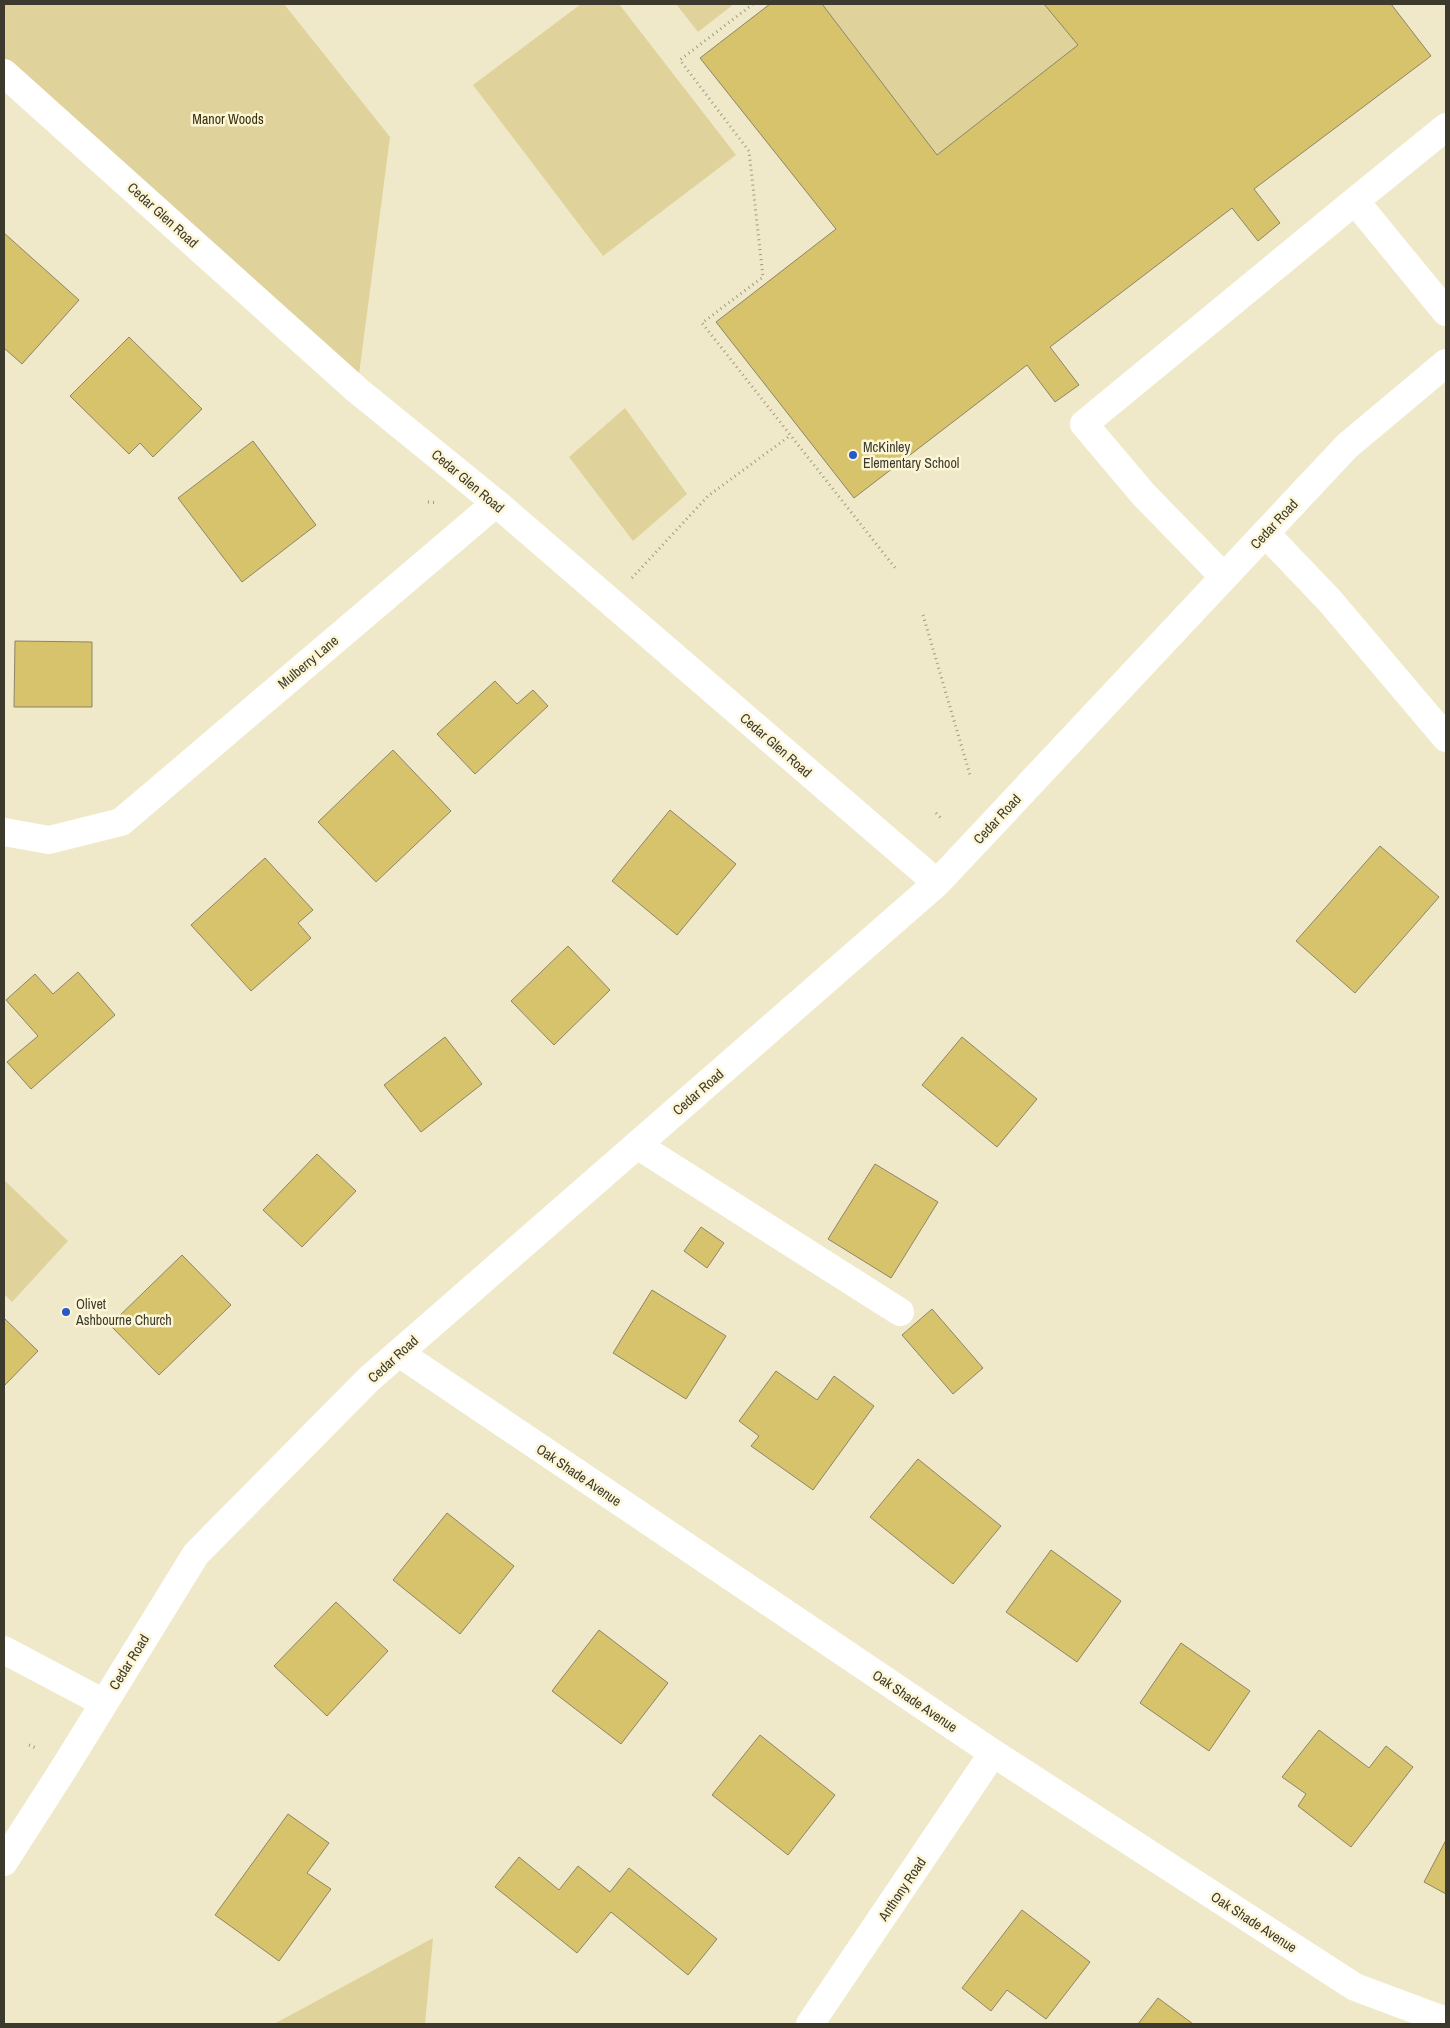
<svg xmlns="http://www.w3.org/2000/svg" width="1450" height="2028" font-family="'Archivo Narrow',sans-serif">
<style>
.green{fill:#dfd29b}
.building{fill:#d7c36b;stroke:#8c8568}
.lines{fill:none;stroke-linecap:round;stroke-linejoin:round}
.path{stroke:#9e9982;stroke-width:3;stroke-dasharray:1 4;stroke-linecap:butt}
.minor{stroke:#fff;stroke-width:28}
.poi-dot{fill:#265ac8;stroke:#fdf6d6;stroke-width:2}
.labels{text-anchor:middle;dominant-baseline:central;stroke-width:5;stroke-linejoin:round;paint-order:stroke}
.park-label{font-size:14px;fill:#383008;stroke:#fdf6d6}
.street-label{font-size:14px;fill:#3c3a2d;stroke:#fdf6d6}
.poi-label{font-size:14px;fill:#3c3a2d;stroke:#fdf6d6;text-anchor:start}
</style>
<rect width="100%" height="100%" fill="#f0e9c9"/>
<!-- green -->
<path class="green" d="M4 4H284L390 137 357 390 4 73Z
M581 4H619L736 155 603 256 473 85Z
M676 4H734L698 32Z
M822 4H1044L1078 45 937 155Z
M625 408 687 494 633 541 569 457Z
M4 1180 68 1241 12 1302 4 1294Z
M433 1938 425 2024H274Z"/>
<!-- building -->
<path class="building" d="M770 4H822L937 155 1078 45 1044 4H1391L1431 56 1254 189 1280 223 1258 241 1232 208 1050 347 1079 385 1055 402 1027 365 854 498 716 322 836 229 700 58Z
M4 233 79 300 22 364 4 348Z
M129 337 202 409 153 457 140 443 129 454 70 396Z
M253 441 316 525 242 582 178 498Z
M15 641 92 642V707H14Z
M495 681 517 704 533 690 548 706 475 774 437 734Z
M393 750 451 811 376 882 318 822Z
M670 810 736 864 677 935 612 881Z
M1380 846 1439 897 1355 993 1296 941Z
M265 858 313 910 298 923 311 938 251 991 191 925Z
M568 946 610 990 554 1045 511 1001Z
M78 972 115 1015 31 1089 7 1062 38 1036 6 1000 35 974 53 994Z
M445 1037 482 1084 421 1132 384 1085Z
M962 1037 1037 1099 997 1147 922 1085Z
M317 1154 356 1191 302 1247 263 1210Z
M875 1164 938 1202 891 1278 828 1239Z
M701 1227 724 1243 707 1268 684 1251Z
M182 1255 231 1305 159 1375 110 1325Z
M652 1290 726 1336 686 1399 613 1353Z
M932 1309 983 1368 953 1394 902 1335Z
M4 1318 38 1351 4 1386Z
M776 1371 817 1400 834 1376 874 1406 813 1490 751 1446 759 1436 739 1421Z
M918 1459 1001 1526 953 1584 870 1517Z
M447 1513 514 1566 460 1634 393 1580Z
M1051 1550 1121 1601 1077 1662 1006 1612Z
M336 1602 388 1651 327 1716 274 1666Z
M599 1630 668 1683 621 1744 552 1691Z
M1181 1643 1250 1691 1209 1751 1140 1703Z
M1319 1730 1369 1768 1386 1746 1413 1767 1351 1847 1298 1806 1306 1794 1282 1777Z
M760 1735 835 1795 788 1855 712 1795Z
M288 1814 329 1843 307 1873 331 1889 279 1961 215 1915Z
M1446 1840V1894L1424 1882Z
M519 1857 559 1890 578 1866 610 1892 629 1868 717 1939 688 1975 611 1912 577 1953 495 1887Z
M1022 1910 1090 1962 1046 2019 1007 1990 991 2011 962 1988Z
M1158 1998 1193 2024H1138Z"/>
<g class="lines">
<!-- path -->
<path class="path" d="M753 4 680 60 749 151 763 277 702 323 896 569
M428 502 438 503
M632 578 708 496 791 435
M923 615 970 775
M936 813 941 818
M29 1745 36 1748"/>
<!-- minor -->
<path class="minor" d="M4 73 357 390 496 503 937 883
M1355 201 1446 127
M1265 533 1330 601 1446 738
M1224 577 1144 495 1084 424 1355 201 1446 312
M4 832 49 840 121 822 496 503
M637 1145 900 1312
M399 1353 993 1753 1355 1987 1446 2021
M4 1650 104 1703
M4 1862 66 1765 196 1554 369 1379 937 883 1347 446 1446 363
M810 2024 993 1753"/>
</g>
<!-- markers -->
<g class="poi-dot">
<circle cx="853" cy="455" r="5"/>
<circle cx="66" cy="1312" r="5"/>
</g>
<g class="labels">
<!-- park labels -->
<g class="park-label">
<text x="228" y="119">Manor Woods</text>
</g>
<!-- street labels -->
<g class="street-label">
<text transform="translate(163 215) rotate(42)">Cedar Glen Road</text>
<text transform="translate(468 481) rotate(40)">Cedar Glen Road</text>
<text transform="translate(1274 524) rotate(-47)">Cedar Road</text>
<text transform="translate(308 662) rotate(-40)">Mulberry Lane</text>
<text transform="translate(776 745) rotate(41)">Cedar Glen Road</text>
<text transform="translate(997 819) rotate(-47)">Cedar Road</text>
<text transform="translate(698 1092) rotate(-41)">Cedar Road</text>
<text transform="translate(393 1359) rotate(-42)">Cedar Road</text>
<text transform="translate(579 1475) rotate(34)">Oak Shade Avenue</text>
<text transform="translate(129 1662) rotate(-58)">Cedar Road</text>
<text transform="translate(915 1701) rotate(34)">Oak Shade Avenue</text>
<text transform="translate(902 1889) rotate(-56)">Anthony Road</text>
<text transform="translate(1254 1922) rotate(33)">Oak Shade Avenue</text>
</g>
<!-- poi labels -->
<g class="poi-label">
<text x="863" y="447">McKinley<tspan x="863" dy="16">Elementary School</tspan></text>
<text x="76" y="1304">Olivet<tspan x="76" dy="16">Ashbourne Church</tspan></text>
</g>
</g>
<!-- border -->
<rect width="1450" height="2028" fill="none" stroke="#3c3a2d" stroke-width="10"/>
</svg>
